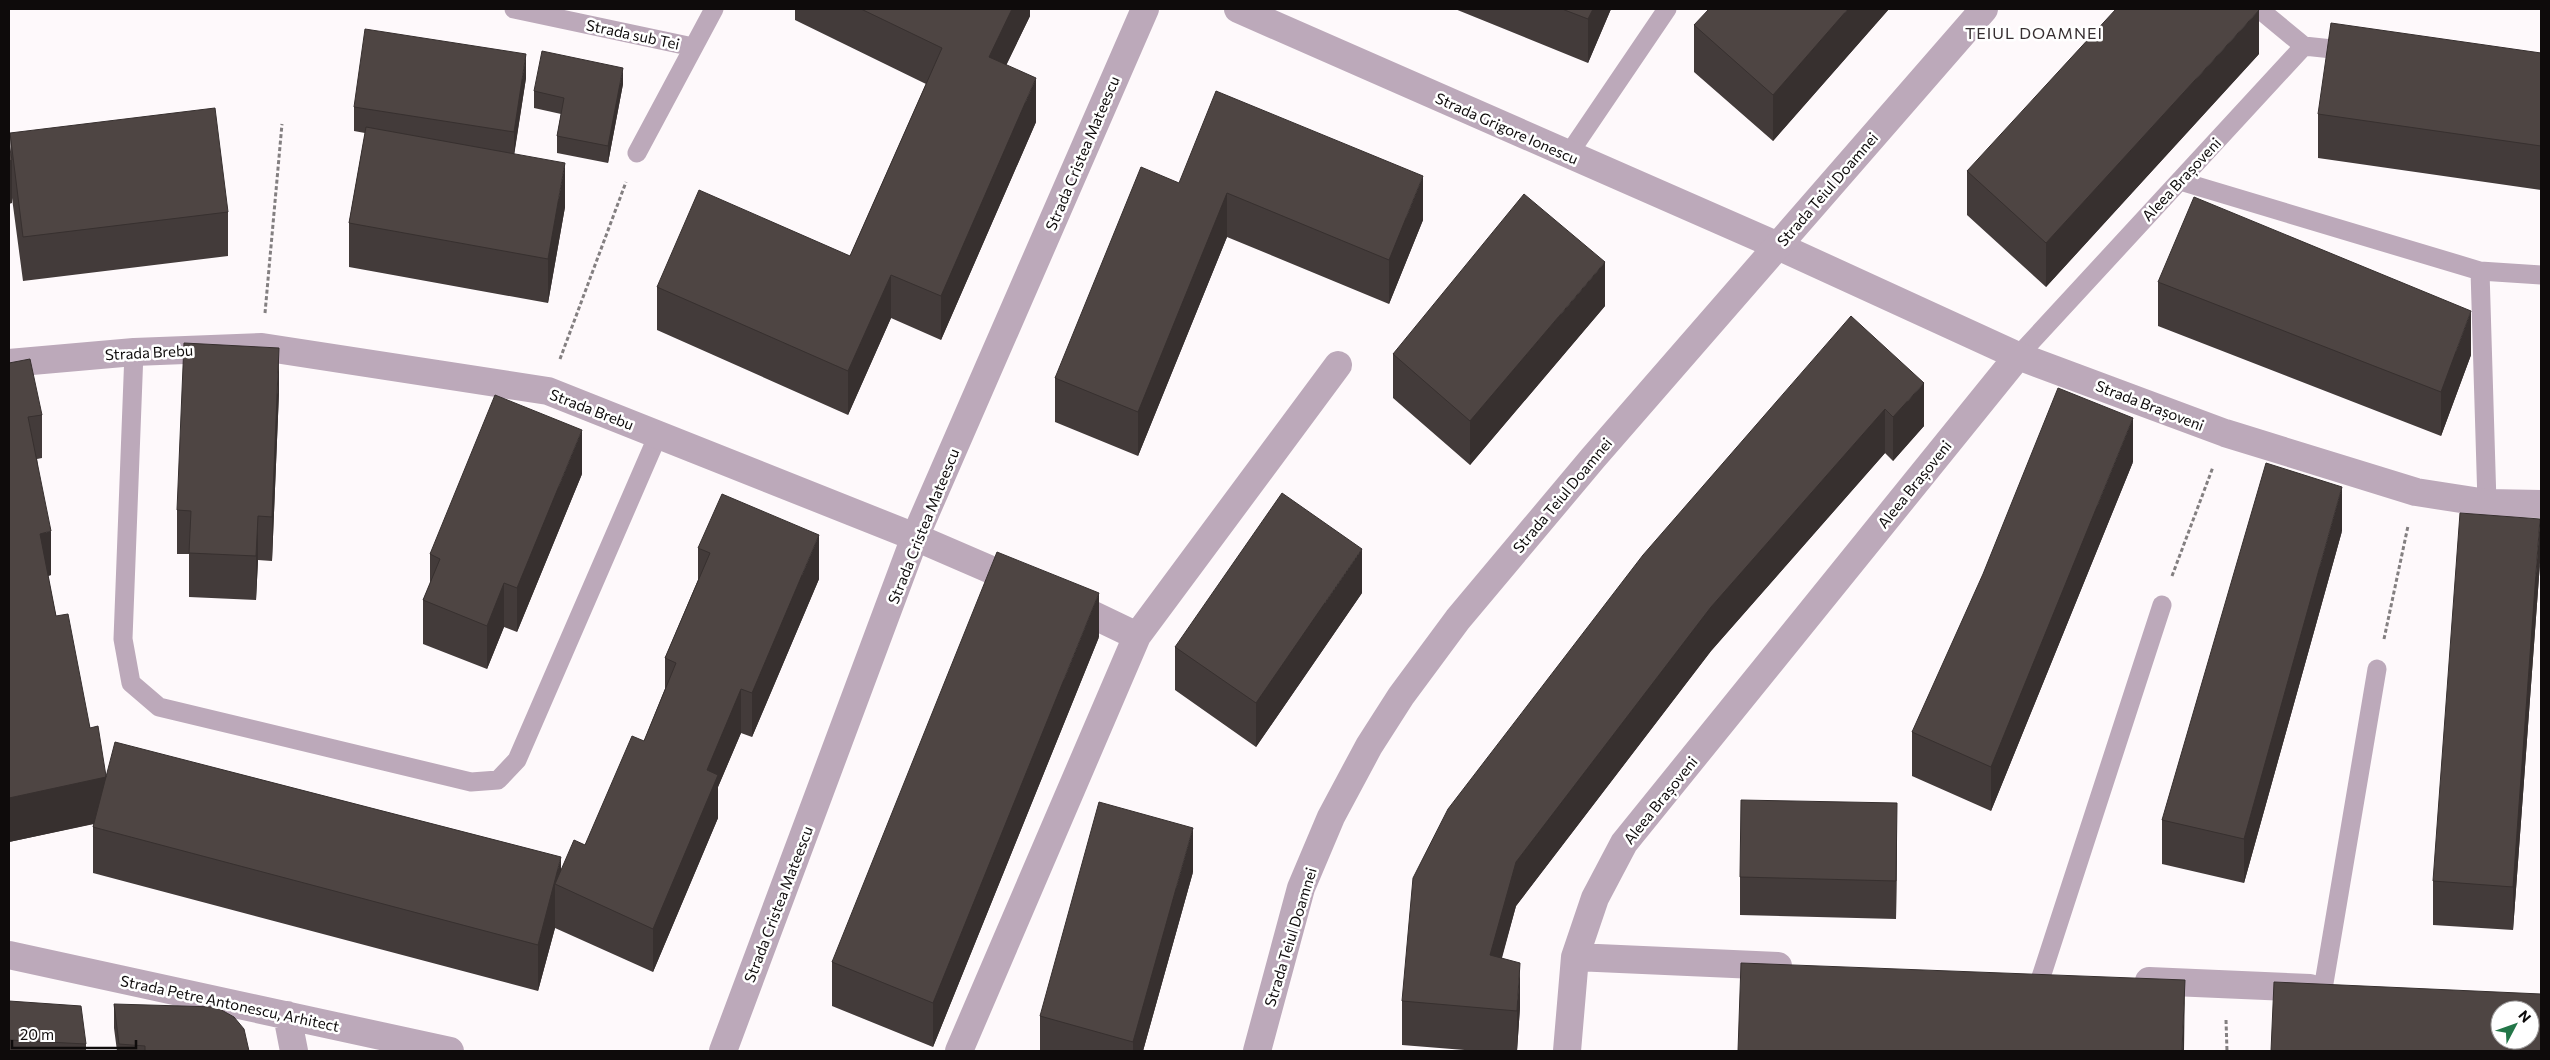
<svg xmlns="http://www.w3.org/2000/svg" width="2550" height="1060" font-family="Commissioner,sans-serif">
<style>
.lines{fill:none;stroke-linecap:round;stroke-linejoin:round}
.path{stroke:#837f80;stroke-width:3;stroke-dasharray:4 2.5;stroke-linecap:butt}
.service{stroke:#bca9ba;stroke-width:19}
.minor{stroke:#bca9ba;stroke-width:28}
.tertiary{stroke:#bca9ba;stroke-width:28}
.wall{fill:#433b3a}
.shaded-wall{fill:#37302f}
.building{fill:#4e4543;stroke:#37302f;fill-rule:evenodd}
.labels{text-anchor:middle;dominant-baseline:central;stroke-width:5;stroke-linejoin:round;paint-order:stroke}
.street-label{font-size:15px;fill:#0e0b0b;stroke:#fff}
.neighbourhood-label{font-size:16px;letter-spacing:1px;fill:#362e30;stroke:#fff}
</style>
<rect width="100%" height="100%" fill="#fef9fb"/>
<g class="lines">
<!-- path -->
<path class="path" d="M265 313 282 124
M560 359 626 182
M2172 576 2213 467
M2384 639 2408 526
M2226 1020 2227 1051"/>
<!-- service -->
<path class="service" d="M514 9 693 47
M2259 9 2304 46 2351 51
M637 153 714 9
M1568 155 1667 9
M2180 181 2480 271 2541 275
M2480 271 2487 503
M134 352 123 639 131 683 159 707 471 782 498 780 517 760 658 435
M2018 356 2304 46
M2041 977 2162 605
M2323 989 2377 669"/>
<!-- minor -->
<path class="minor" d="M1238 9 1778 246 2018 356 2225 433 2416 492 2487 503 2541 504
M9 363 134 352 262 347 548 391 915 537 1024 584
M1066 602 1137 636
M9 955 450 1051
M1575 957 1778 966
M2149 981 2310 988
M287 1015 294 1051
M723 1051 915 537 1145 9
M959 1051 1137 636 1338 365
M1567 1051 1575 957 1595 898 1624 843 2018 356"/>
<!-- tertiary -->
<path class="tertiary" d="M1257 1051 1301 888 1331 817 1369 746 1401 696 1458 619 1593 458 1984 9"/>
</g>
<!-- wall -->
<path class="wall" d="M795 9H1030V16L1006 65 1036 122 941 340 891 318 848 415 657 330V287L850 256 926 84 795 20Z
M1455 9H1611L1588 63Z
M1889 9 1773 141 1694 72V25Z
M2541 53V190L2318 158V114Z
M2259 54 2046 287 1967 215V171Z
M526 78 514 154 565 207 548 303 349 267V223L365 133 354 131V107Z
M623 84 608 163 557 153V136L561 114 534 108V91Z
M10 133 228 212V256L23 281 12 198V203Z
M1179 183 1423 220 1389 304 1227 237 1138 456 1055 422V378Z
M2158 282 2471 355 2441 436 2158 326Z
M1605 306 1470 465 1393 398V354Z
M1851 316 1924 426 1893 461 1885 453 1711 651 1516 906 1502 958 1520 1007 1517 1051H1477L1402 1045V1001Z
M9 363 42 415V458L37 459 51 575 48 576 56 616 90 728 106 776 561 870 585 845 644 741 665 689V658L698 580V548L819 579 752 737 741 733 718 787V818L653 972 555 928 538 991 93 873V827L94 824 9 842Z
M279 392 272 561 258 560 256 600 189 597V554H177V510Z
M2133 462 1991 811 1912 776V732Z
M582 474 517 632 504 627 487 669 423 644V600L430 584V554Z
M2342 531 2244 883 2162 864V820Z
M2540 563 2513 930 2433 925V881Z
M1362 593 1256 747 1175 690V647Z
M1099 637 933 1047 832 1006V962Z
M1897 841 1896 919 1740 915V877Z
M1193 872 1143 1051H1040V1016Z
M9 1001 86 1044V1051H9Z
M114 1004 249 1051H117L114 1028Z"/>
<!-- shaded-wall -->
<path class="shaded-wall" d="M1012 9H1030V16L989 101V57Z
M1593 9H1611L1588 63V19Z
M1848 9H1889L1773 141V95Z
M2259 10V54L2046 287V243Z
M526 54V78L514 156V132Z
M623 68V84L608 163V146Z
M1036 78V122L941 340V296Z
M12 160V203L9 204V161Z
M565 163V207L548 303V259Z
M1423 176V220L1389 304V260Z
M1227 193V237L1138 456V412Z
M1605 262V306L1470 465V421Z
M891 275V318L848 415V371Z
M2471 311V355L2441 436V392Z
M279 348V392L272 561V517Z
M1924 383V426L1893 461V417Z
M1885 409V453L1711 651 1516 906 1490 999V955L1516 862 1711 607Z
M2133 418V462L1991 811V767Z
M582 430V474L517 632V588Z
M2342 487V531L2244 883V839Z
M258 516V560L256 600V556Z
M2540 519V563L2513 930V887Z
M51 531V575L40 578V534Z
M819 535V579L752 737V693Z
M1362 549V593L1256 747V703Z
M504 583V627L487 669V626Z
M1099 593V637L933 1047V1003Z
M741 689V733L718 787V818L653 972V929L707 770Z
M106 777V821L9 842V798Z
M1897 803V841L1896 919V881Z
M1193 828V872L1143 1051H1133V1042Z
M561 857V887L555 884V928L538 991V945Z
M1520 963V1007L1517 1051V1011Z
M2185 980 2184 1051H2182Z"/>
<!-- building -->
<path class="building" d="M861 9H1012L989 57 1036 78 941 296 891 275 848 371 657 287 699 190 850 256 942 48Z
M1562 9H1593L1588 19Z
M1709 9H1848L1773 95 1694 25Z
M2116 9H2257L2259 10 2046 243 1967 171Z
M2331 23 2541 53V146L2318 114Z
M365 29 526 54 514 132 354 107Z
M542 51 623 68 608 146 557 136 564 98 534 91Z
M1216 91 1423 176 1389 260 1227 193 1138 412 1055 378 1141 167 1179 183Z
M215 108 228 212 23 237 10 133Z
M366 127 565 163 548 259 349 223Z
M9 144 12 160 9 161Z
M1524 194 1605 262 1470 421 1393 354Z
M2194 197 2471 311 2441 392 2158 282Z
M1851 316 1924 383 1893 417 1885 409 1711 607 1516 862 1490 955 1520 963 1517 1011 1402 1001 1413 878 1448 809 1643 555Z
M184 343 279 348 272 517 258 516 256 556 189 553 191 511 177 510Z
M30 359 42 415 28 417 51 531 40 534 56 616 68 614 90 728 98 726 106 776V777L9 798V363Z
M2058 388 2133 418 1991 767 1912 732 1983 574Z
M495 395 582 430 517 588 504 583 487 626 423 600 440 559 430 554Z
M2266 463 2342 487 2244 839 2162 820Z
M1282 493 1362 549 1256 703 1175 647Z
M722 494 819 535 752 693 741 689 707 770 718 775 653 929 555 884 574 840 585 845 632 736 644 741 676 663 665 658 710 553 698 548Z
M2460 513 2540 519 2513 887 2433 881Z
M997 552 1099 593 933 1003 832 962Z
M115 742 561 857 538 945 93 827Z
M1741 800 1897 803 1896 881 1740 877Z
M1099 802 1193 828 1133 1042 1040 1016Z
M1741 963 2185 980 2182 1051H1738Z
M2274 982 2541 994V1051H2271ZM2500 1010H2530V1040H2500Z
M9 1001 81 1006 86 1044 9 1040Z
M114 1004 216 1007 234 1017 244 1029 249 1051H145V1046L119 1044Z"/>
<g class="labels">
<!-- street labels -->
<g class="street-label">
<text transform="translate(633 34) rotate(12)">Strada sub Tei</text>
<text transform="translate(1507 128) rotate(24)">Strada Grigore Ionescu</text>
<text transform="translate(1082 153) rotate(-67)">Strada Cristea Mateescu</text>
<text transform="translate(2181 179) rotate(-47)">Aleea Brașoveni</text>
<text transform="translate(1827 189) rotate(-49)">Strada Teiul Doamnei</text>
<text transform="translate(149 352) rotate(-3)">Strada Brebu</text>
<text transform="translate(2150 405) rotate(21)">Strada Brașoveni</text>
<text transform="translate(592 409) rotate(21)">Strada Brebu</text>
<text transform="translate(1914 484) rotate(-51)">Aleea Brașoveni</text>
<text transform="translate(1562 495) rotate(-50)">Strada Teiul Doamnei</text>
<text transform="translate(923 526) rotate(-68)">Strada Cristea Mateescu</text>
<text transform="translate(1660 800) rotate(-51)">Aleea Brașoveni</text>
<text transform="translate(778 904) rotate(-69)">Strada Cristea Mateescu</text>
<text transform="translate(1290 937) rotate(-73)">Strada Teiul Doamnei</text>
<text transform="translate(230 1003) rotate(12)">Strada Petre Antonescu, Arhitect</text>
</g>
<!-- neighbourhood labels -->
<g class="neighbourhood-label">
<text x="2034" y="32">TEIUL DOAMNEI</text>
</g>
</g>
<!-- border -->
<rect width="2550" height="1060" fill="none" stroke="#0e0b0b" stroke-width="20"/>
<!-- north arrow -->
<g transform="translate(2515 1025) rotate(49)"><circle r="24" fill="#ffffff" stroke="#9f9d9d"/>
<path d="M0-4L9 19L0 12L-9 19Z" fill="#237648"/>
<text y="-8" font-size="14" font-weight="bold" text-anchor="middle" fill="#0e0b0b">N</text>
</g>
<!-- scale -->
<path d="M12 1040v8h124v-8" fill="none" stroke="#0e0b0b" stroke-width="2.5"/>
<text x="20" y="1040" font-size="15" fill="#0e0b0b" stroke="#ffffff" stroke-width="4" paint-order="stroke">20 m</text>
</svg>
